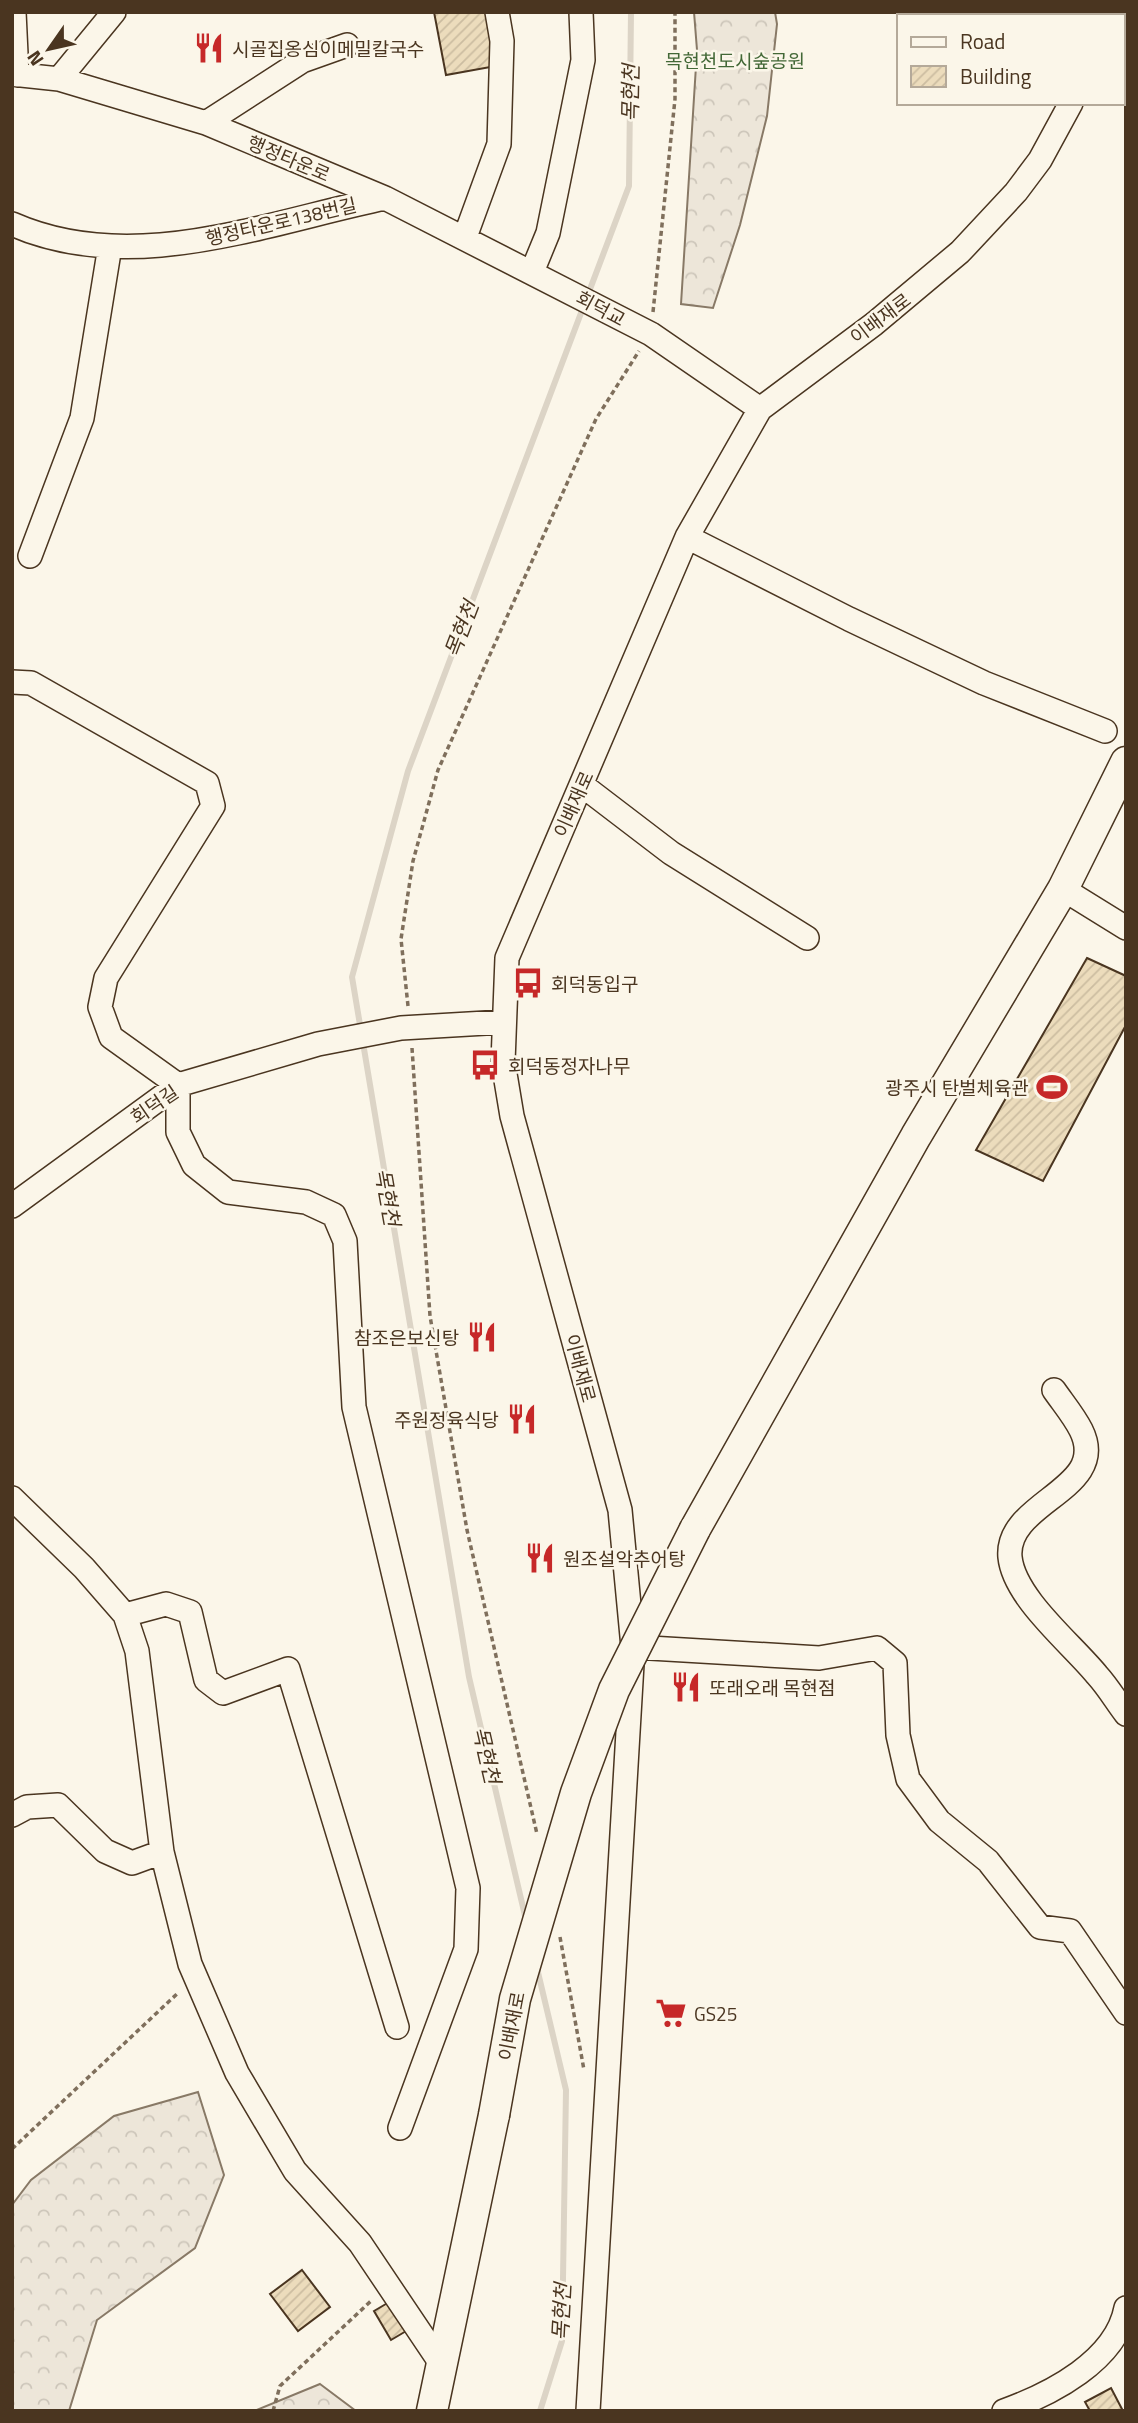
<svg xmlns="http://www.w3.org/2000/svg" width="1138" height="2423" font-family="'Titillium Web','Noto Sans KR',sans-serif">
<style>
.forest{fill:url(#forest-crowns);stroke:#887966;stroke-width:2}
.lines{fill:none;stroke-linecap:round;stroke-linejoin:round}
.stream{stroke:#dcd4c6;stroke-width:6}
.building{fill:url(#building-hatch);stroke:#4a3520;stroke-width:2}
.minor-casing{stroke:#4a3520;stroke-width:26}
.major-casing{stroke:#4a3520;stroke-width:33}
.path{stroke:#7f6f5c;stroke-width:3.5;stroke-dasharray:5 3.5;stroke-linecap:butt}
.minor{stroke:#fbf6e9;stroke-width:23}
.major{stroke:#fbf6e9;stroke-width:30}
.major-bridge-casing{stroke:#4a3520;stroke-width:33;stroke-linecap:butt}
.major-bridge{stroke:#fbf6e9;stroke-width:30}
.labels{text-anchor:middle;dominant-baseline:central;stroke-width:5;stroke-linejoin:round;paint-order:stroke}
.poi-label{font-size:19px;fill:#4a3520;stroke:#fbf6e9;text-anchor:start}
.park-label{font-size:19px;fill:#436837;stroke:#fbf6e9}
.street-label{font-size:19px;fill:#4a3520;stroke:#fbf6e9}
.water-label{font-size:21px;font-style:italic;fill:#4a3520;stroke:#fbf6e9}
</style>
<defs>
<pattern id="forest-crowns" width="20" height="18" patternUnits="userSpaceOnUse" patternTransform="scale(1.75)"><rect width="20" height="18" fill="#ede6d9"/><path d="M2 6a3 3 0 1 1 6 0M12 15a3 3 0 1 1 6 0" fill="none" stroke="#cdc6ba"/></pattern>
<pattern id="building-hatch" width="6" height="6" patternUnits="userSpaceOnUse" patternTransform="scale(1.75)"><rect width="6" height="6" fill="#ecdcbc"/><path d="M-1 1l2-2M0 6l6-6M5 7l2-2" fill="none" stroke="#ccbda1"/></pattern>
</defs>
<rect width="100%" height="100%" fill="#fbf6e9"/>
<!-- forest -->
<path class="forest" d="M694 12H775L777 24 767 116 740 225 713 308 681 304 697 50Z
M198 2092 224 2175 195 2248 97 2320 69 2411H12V2205L31 2180 114 2116Z
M320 2384 356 2411H254Z"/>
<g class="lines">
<!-- stream -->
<path class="stream" d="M526 1920 469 1677 352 977 408 771 629 186 631 12
M536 1964 566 2090 562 2341 540 2411"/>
</g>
<!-- building -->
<path class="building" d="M434 12H486L496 66 446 75Z
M1087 958 1126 976V1025L1043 1181 976 1150Z
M302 2270 330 2307 298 2331 270 2294Z
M396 2298 413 2327 391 2340 374 2311Z
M1111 2388 1123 2411H1090L1085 2402Z"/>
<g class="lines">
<!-- minor casing -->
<g class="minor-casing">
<path id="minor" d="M14 12 17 75
M1113 16 1115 12
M12 74 59 79 206 123 385 198 651 334 760 409
M59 79 114 12
M206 123 302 61 347 45
M12 224C132 277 265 223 385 198
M465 237 499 144 502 41 497 12
M532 272 548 233 583 60 581 12
M687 537 849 619 984 683 1105 731
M30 556 82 418 110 246
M12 682 31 683 207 783 213 806 106 978 100 1007 111 1037 178 1085V1132L194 1165 228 1192 306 1202 334 1215 345 1241 354 1407 468 1888 466 1949 400 2128
M582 785 671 853 807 938
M1063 889 1126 928
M12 1206 178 1085 318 1044 401 1028 503 1022
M1054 1390C1063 1403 1074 1416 1081 1430 1111 1490 1005 1501 1010 1557 1014 1598 1072 1644 1097 1675 1108 1687 1116 1701 1126 1714
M12 1498 84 1568 125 1615 137 1651 162 1852 190 1964 237 2073 295 2171 360 2243 442 2365
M125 1615 166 1604 190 1612 206 1680 223 1693 288 1669 397 2027
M633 1647 819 1658 877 1648 895 1663 898 1735 908 1779 939 1821 988 1861 1040 1927 1070 1931 1126 2013
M12 1815 27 1807 58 1805 105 1851 132 1863 162 1852
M588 2411 633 1647 620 1510 512 1116 503 1062 507 958 687 537 760 409 874 324 960 252 1016 192 1040 160 1071 103
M1004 2411C1051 2394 1116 2361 1126 2308"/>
</g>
<!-- major casing -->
<g class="major-casing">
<path id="major" d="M695 1529 916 1136 1063 889 1126 762
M432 2411 494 2115"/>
</g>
<!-- path -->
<path class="path" d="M653 312 675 99V12
M408 1006 401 939 413 861 438 770 596 419 639 351
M412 1048 430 1316 467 1530 537 1834
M560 1937 584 2070
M12 2149 179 1992
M273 2411 280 2386 372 2300"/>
<!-- minor -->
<use href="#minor" class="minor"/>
<!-- major -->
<use href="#major" class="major"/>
<!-- major-bridge casing -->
<g class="major-bridge-casing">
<path id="major-bridge" d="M494 2115 515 1999 576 1793 614 1690 695 1529"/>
</g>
<!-- major-bridge -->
<use href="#major-bridge" class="major-bridge"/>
</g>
<!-- icons -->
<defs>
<g id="restaurant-bare" transform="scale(2.415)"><path d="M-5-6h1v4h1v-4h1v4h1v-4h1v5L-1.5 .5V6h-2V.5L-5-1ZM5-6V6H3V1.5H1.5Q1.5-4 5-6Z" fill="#c62828" stroke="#fbf6e9" stroke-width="2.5" paint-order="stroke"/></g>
<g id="bus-bare" transform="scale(2.415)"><path d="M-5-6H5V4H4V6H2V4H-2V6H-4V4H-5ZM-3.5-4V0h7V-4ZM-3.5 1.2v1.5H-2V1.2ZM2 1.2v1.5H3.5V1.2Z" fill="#c62828" stroke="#fbf6e9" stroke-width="2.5" paint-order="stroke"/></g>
<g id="stadium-bare" transform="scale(2.415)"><path d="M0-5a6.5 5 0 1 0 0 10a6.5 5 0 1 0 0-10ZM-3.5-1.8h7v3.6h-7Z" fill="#c62828" stroke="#fbf6e9" stroke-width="2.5" paint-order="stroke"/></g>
<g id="supermarket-bare" transform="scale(2.415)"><path d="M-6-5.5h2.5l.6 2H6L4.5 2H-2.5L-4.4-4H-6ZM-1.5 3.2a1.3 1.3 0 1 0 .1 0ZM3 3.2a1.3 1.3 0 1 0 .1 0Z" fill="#c62828" stroke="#fbf6e9" stroke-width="2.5" paint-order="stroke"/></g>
</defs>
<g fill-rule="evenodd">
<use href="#restaurant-bare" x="209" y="48"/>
<use href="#bus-bare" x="528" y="983"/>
<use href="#bus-bare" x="485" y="1065"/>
<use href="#stadium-bare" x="1052" y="1087"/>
<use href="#restaurant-bare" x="482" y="1337"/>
<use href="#restaurant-bare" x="522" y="1419"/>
<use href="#restaurant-bare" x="540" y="1558"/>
<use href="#restaurant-bare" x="686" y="1687"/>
<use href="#supermarket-bare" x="671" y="2013"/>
</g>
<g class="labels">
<!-- poi labels -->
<g class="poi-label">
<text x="232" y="48">시골집옹심이메밀칼국수</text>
<text x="551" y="983">회덕동입구</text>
<text x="508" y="1065">회덕동정자나무</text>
<text x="1029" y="1087" text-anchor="end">광주시 탄벌체육관</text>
<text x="459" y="1337" text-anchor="end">참조은보신탕</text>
<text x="499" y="1419" text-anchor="end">주원정육식당</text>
<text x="563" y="1558">원조설악추어탕</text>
<text x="709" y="1687">또래오래 목현점</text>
<text x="694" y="2013">GS25</text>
</g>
<!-- park labels -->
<g class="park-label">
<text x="735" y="60">목현천도시숲공원</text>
</g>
<!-- street labels -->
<g class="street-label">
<text transform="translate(289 158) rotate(23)">행정타운로</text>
<text transform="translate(281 221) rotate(-13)">행정타운로138번길</text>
<text transform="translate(601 308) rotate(28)">회덕교</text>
<text transform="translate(880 318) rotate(-37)">이배재로</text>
<text transform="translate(573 804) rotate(-66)">이배재로</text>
<text transform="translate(154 1104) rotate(-34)">회덕길</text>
<text transform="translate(581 1368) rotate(75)">이배재로</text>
<text transform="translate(511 2026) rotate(-79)">이배재로</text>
</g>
<!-- water labels -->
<g class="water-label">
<text transform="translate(630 93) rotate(-89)">목현천</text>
<text transform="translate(461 629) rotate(-69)">목현천</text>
<text transform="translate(388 1197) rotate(80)">목현천</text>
<text transform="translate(487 1755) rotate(77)">목현천</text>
<text transform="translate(561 2312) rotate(-87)">목현천</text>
</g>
</g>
<!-- border -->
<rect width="1138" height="2423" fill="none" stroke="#4a3520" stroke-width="28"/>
<!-- legend -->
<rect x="897" y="14" width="228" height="91" fill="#fbf6e9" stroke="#b4a999" stroke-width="2"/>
<rect x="911" y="37" width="35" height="10" fill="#fbf6e9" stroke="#b4a999" stroke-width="2"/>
<text x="960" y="49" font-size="21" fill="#4a3520">Road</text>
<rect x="911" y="66" width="35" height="21" fill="url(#building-hatch)" stroke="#b4a999" stroke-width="2"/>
<text x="960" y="84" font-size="21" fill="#4a3520">Building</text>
<!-- north arrow -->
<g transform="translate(49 49) rotate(236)" stroke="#fbf6e9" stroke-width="5" paint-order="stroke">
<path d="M0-5L12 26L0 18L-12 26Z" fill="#4a3520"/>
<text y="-10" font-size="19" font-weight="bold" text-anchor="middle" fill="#4a3520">N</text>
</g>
</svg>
